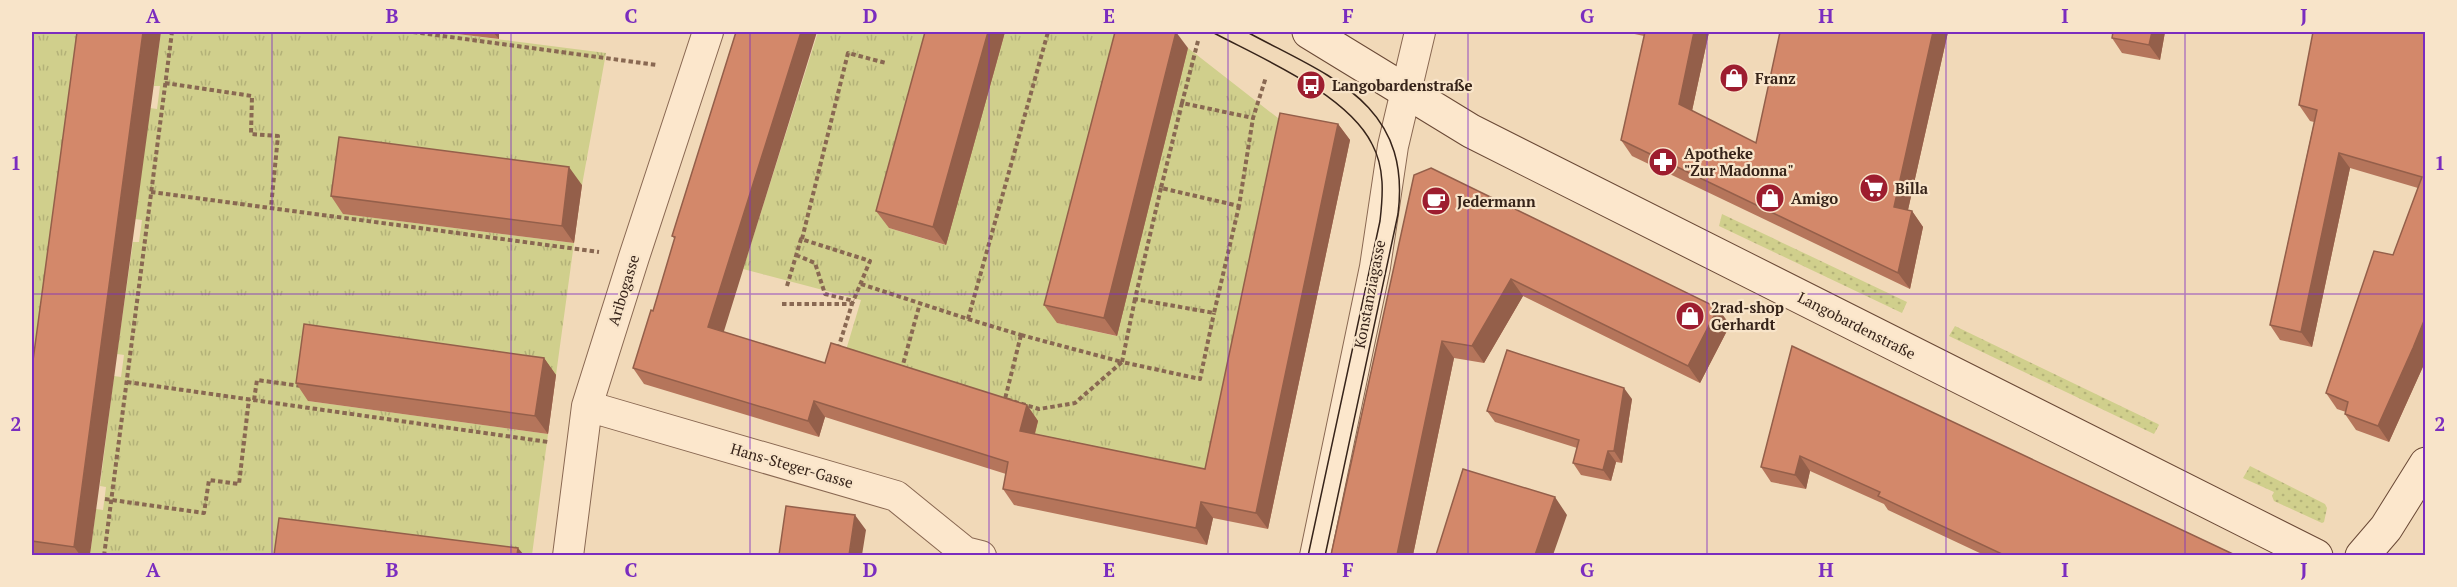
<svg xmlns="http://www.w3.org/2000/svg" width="2457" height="587" font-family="'PT Serif',serif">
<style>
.grass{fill:url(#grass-dots)}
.park{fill:url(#park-tufts)}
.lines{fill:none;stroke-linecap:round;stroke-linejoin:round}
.street-casing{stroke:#896852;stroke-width:32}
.secondary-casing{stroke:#6a4936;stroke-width:35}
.path{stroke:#896852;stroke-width:4;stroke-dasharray:4.5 3;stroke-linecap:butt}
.street{stroke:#fce7cc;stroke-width:30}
.secondary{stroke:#fce7cc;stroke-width:33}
.tram{stroke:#362319;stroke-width:1.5}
.wall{fill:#b5755b}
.shaded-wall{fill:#945f4a}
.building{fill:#d3886a;stroke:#945f4a;stroke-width:1.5}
.grid{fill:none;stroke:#7b2cbf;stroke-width:1.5;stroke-opacity:0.55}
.labels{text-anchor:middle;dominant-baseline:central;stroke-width:4.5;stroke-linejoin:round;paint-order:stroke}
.poi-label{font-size:15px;font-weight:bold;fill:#362319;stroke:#f8e4c9;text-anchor:start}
.street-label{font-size:15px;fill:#362319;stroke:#f8e4c9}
.neatline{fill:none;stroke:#7b2cbf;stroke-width:2}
.grid-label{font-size:20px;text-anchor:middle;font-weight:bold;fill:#7b2cbf}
</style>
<defs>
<pattern id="grass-dots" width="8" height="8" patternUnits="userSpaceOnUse" patternTransform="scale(1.5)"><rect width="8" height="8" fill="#d0cf8c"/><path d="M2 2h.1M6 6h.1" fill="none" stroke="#b3b178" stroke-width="1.8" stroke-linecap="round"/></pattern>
<pattern id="park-tufts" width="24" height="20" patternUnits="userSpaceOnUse" patternTransform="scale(1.5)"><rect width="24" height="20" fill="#d0cf8c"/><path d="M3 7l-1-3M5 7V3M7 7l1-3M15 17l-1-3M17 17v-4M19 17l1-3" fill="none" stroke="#b3b178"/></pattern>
</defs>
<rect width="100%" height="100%" fill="#f1d9b8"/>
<!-- grass -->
<path class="grass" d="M1722 214 1907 302 1902 313 1719 226Z
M1955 326 2158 424 2159 425 2154 434 1949 336Z
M2250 466 2325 504 2327 508 2324 522 2322 523 2274 501 2272 496 2274 492 2243 478Z"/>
<!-- park -->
<path class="park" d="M32 32H94L32 498Z
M161 32H440L606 53 582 185 351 155 344 214 574 243 556 375 316 341 308 401 548 434 532 555 90 556 96 509 103 510 106 487 100 486 114 376 121 377 124 355 117 354 133 242H139L142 220 135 219 150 108 157 109 160 86H154Z
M818 32H943L889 228 945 245 1005 32H1123L1057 323 1116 336 1188 48 1292 129 1216 486 1031 447 843 360 861 300 743 269Z"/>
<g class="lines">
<!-- street casing -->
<g class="street-casing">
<path id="street" d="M587 406 896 496 965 552 981 556
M568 556 587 406 634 257 708 32
M1315 556 1375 267 1393 146 1420 32"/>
</g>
<!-- secondary casing -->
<g class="secondary-casing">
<path id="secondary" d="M1309 32 1471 131 2316 556
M2362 556 2386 528 2426 464"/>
</g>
<!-- path -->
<path class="path" d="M413 32 657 65
M1198 41 1182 103 1253 118 1266 77
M165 83 252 96 251 134 278 136 271 207
M1182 103 1161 188 1239 206 1253 118
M1161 188 1135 299 1214 313 1239 206
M151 192 599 252
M802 239 848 53 886 63
M796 255 815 263 825 294 854 301
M861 284 968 319 1048 32
M787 286 801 239 870 261 852 304
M1135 299 1122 362 1200 379 1214 313
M782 304H852L838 349
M968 319 1021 335
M1021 335 1122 362 1075 403 1039 409 1005 399Z
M904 368H902L920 303
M127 382 548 442
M254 400 257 380 301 386
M105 499 204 513 209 480 239 484 249 399
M104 556 172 32"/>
<!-- street -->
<use href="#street" class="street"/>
<!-- secondary -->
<use href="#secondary" class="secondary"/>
<!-- tram -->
<path class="tram" d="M1212 32C1261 58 1347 94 1372 144 1385 168 1383 195 1380 221L1308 556
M1247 32C1328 76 1412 102 1398 214L1325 556"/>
</g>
<!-- wall -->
<path class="wall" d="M440 32H499V39Z
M736 32 723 332 825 363 1027 405 1038 421 1035 434 1205 469 1338 124 1350 140 1268 529 1213 518 1207 545 1014 505 1003 489 1006 474 825 417 819 437 644 384 633 368 653 311 675 239 672 236Z
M925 32H1005L946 245 889 228 876 211Z
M1625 32H1709L1692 111 1756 143 1948 32 1908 210 1912 211 1923 227 1910 289 1632 156 1621 140 1644 36Z
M2113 32H2165L2160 60 2122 53 2112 38Z
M2426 32V360L2389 442 2356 430 2345 414 2346 412 2337 409 2326 393 2393 255 2418 188 2350 168 2312 347 2280 340 2270 325 2314 122 2310 121 2299 105Z
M1188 48 1117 336 1057 323 1044 305Z
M1414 175 1730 325 1700 383 1523 296 1484 363 1454 358 1413 555H1331Z
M582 185 574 243 343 214 331 196Z
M1792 346 2235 555H1984L1888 510 1884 504 1810 471 1806 489 1771 482 1761 467Z
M544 358 556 375 548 434 308 401 296 383Z
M32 368 90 555H32Z
M1632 399 1622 463 1616 462 1611 481 1581 475 1573 463 1577 448 1495 422 1487 411Z"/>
<!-- shaded-wall -->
<path class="shaded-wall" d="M143 32H161L90 555H80L74 547Z
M493 32H499V39Z
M801 32H817L720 344 708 327Z
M988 32H1005L946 245 933 227Z
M1176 32 1188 48 1117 336 1104 318Z
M1694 32H1709L1690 120 1679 104Z
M1933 32H1948L1905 223 1894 207Z
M2152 32H2165L2160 60 2149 45Z
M1338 124 1350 140 1268 529 1256 513Z
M2339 153 2350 168 2312 347 2301 332Z
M569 167 582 185 574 243 562 226Z
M1912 211 1923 227 1910 289 1898 273Z
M1511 279 1523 296 1484 363 1472 346Z
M1718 308 1730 325 1700 383 1688 366Z
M2426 316V360L2389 442 2378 426Z
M1442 341 1454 358 1413 555H1397Z
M544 358 556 375 548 434 535 416Z
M1624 388 1632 399 1622 463 1614 451Z
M814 401 825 417 819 437 808 421Z
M1027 405 1038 421 1031 447 1020 431Z
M1608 451 1616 462 1611 481 1603 470Z
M1800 456 1810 471 1806 489 1795 475Z
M1555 497 1567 515 1553 555H1535Z
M1201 502 1213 518 1207 545 1196 528Z
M855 515 866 530 862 555H849Z
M518 548 524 555H517Z"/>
<!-- building -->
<path class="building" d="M77 32H143L74 547 32 541V368Z
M736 32H801L708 327 825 363 831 343 1027 405 1020 431 1205 469 1280 113 1338 124 1256 513 1201 502 1196 528 1003 489 1008 462 814 401 808 421 633 368 651 310 653 311 675 237 672 236Z
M925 32H988L933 227 876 211Z
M1115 32H1176L1104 318 1044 305Z
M1645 32H1694L1679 104 1756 143 1780 32H1933L1894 207 1912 211 1898 273 1621 140Z
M2113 32H2152L2149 45 2112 38Z
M2313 32H2426V316L2413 348 2378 426 2345 414 2348 402 2326 393 2374 251 2393 255 2422 177 2339 153 2301 332 2270 325 2317 110 2299 105Z
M339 137 569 167 562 226 331 196Z
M1431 168 1718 308 1688 366 1511 279 1472 346 1442 341 1397 555H1331L1414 175Z
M304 324 544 358 535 416 296 383Z
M1792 346 2235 555H2004L1878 496 1880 492 1800 456 1795 475 1761 467Z
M1507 350 1624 388 1614 451H1608L1603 470 1573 463 1579 440 1487 411Z
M1463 469 1555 497 1535 555H1436Z
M786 506 855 515 849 555H779Z
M279 518 518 548 517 555H274Z"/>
<!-- grid -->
<path class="grid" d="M272 32V556M511 32V556M750 32V556M989 32V556M1228 32V556M1468 32V556M1707 32V556M1946 32V556M2185 32V556M32 294H2426"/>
<!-- icons -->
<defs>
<g id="shop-disc" transform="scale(1.5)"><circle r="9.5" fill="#9d1d2f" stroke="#f8e4c9"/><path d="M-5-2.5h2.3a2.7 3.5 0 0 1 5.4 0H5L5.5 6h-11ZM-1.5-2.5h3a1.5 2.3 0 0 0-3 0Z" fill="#fff"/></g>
<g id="bus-disc" transform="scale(1.5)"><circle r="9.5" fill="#9d1d2f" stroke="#f8e4c9"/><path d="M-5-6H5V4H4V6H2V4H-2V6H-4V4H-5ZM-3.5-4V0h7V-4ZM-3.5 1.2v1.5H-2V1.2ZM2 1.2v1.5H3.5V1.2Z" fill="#fff"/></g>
<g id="pharmacy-disc" transform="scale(1.5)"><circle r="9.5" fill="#9d1d2f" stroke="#f8e4c9"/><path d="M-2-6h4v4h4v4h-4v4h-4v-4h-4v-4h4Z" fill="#fff"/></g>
<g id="supermarket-disc" transform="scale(1.5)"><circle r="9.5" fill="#9d1d2f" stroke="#f8e4c9"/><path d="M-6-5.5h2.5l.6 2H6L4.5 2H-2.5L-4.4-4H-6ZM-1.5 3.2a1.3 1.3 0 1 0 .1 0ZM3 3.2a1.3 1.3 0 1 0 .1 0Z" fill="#fff"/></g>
<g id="cafe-disc" transform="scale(1.5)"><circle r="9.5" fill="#9d1d2f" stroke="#f8e4c9"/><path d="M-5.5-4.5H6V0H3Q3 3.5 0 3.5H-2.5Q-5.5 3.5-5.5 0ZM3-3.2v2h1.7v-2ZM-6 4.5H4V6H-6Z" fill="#fff"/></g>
</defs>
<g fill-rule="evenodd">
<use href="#shop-disc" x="1734" y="78"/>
<use href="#bus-disc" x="1311" y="85"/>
<use href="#pharmacy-disc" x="1663" y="162"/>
<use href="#supermarket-disc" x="1874" y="188"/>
<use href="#shop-disc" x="1770" y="198"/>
<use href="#cafe-disc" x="1436" y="201"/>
<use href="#shop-disc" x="1690" y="316"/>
</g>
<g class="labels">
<!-- poi labels -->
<g class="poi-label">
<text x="1755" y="78">Franz</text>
<text x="1332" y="85">Langobardenstraße</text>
<text x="1684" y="153">Apotheke<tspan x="1684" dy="17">"Zur Madonna"</tspan></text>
<text x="1895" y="188">Billa</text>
<text x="1791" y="198">Amigo</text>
<text x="1457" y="201">Jedermann</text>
<text x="1711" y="307">2rad-shop<tspan x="1711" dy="17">Gerhardt</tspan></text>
</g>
<!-- street labels -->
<g class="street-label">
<text transform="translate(623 290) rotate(-73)">Aribogasse</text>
<text transform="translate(1369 294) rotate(-79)">Konstanziagasse</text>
<text transform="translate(1857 325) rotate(27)">Langobardenstraße</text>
<text transform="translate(792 465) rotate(16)">Hans-Steger-Gasse</text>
</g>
</g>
<!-- border -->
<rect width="2457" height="587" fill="none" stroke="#f8e4c9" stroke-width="66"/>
<rect x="33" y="33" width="2391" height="521" class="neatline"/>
<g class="grid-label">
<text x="153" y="23">A</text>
<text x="392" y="23">B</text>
<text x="631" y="23">C</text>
<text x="870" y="23">D</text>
<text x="1109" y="23">E</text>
<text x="1348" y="23">F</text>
<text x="1587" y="23">G</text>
<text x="1826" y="23">H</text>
<text x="2065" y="23">I</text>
<text x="2304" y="23">J</text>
<text x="16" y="170">1</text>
<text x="2440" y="170">1</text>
<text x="16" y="431">2</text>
<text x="2440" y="431">2</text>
<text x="153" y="577">A</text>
<text x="392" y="577">B</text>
<text x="631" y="577">C</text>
<text x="870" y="577">D</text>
<text x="1109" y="577">E</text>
<text x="1348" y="577">F</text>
<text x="1587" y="577">G</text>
<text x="1826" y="577">H</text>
<text x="2065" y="577">I</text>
<text x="2304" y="577">J</text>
</g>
</svg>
